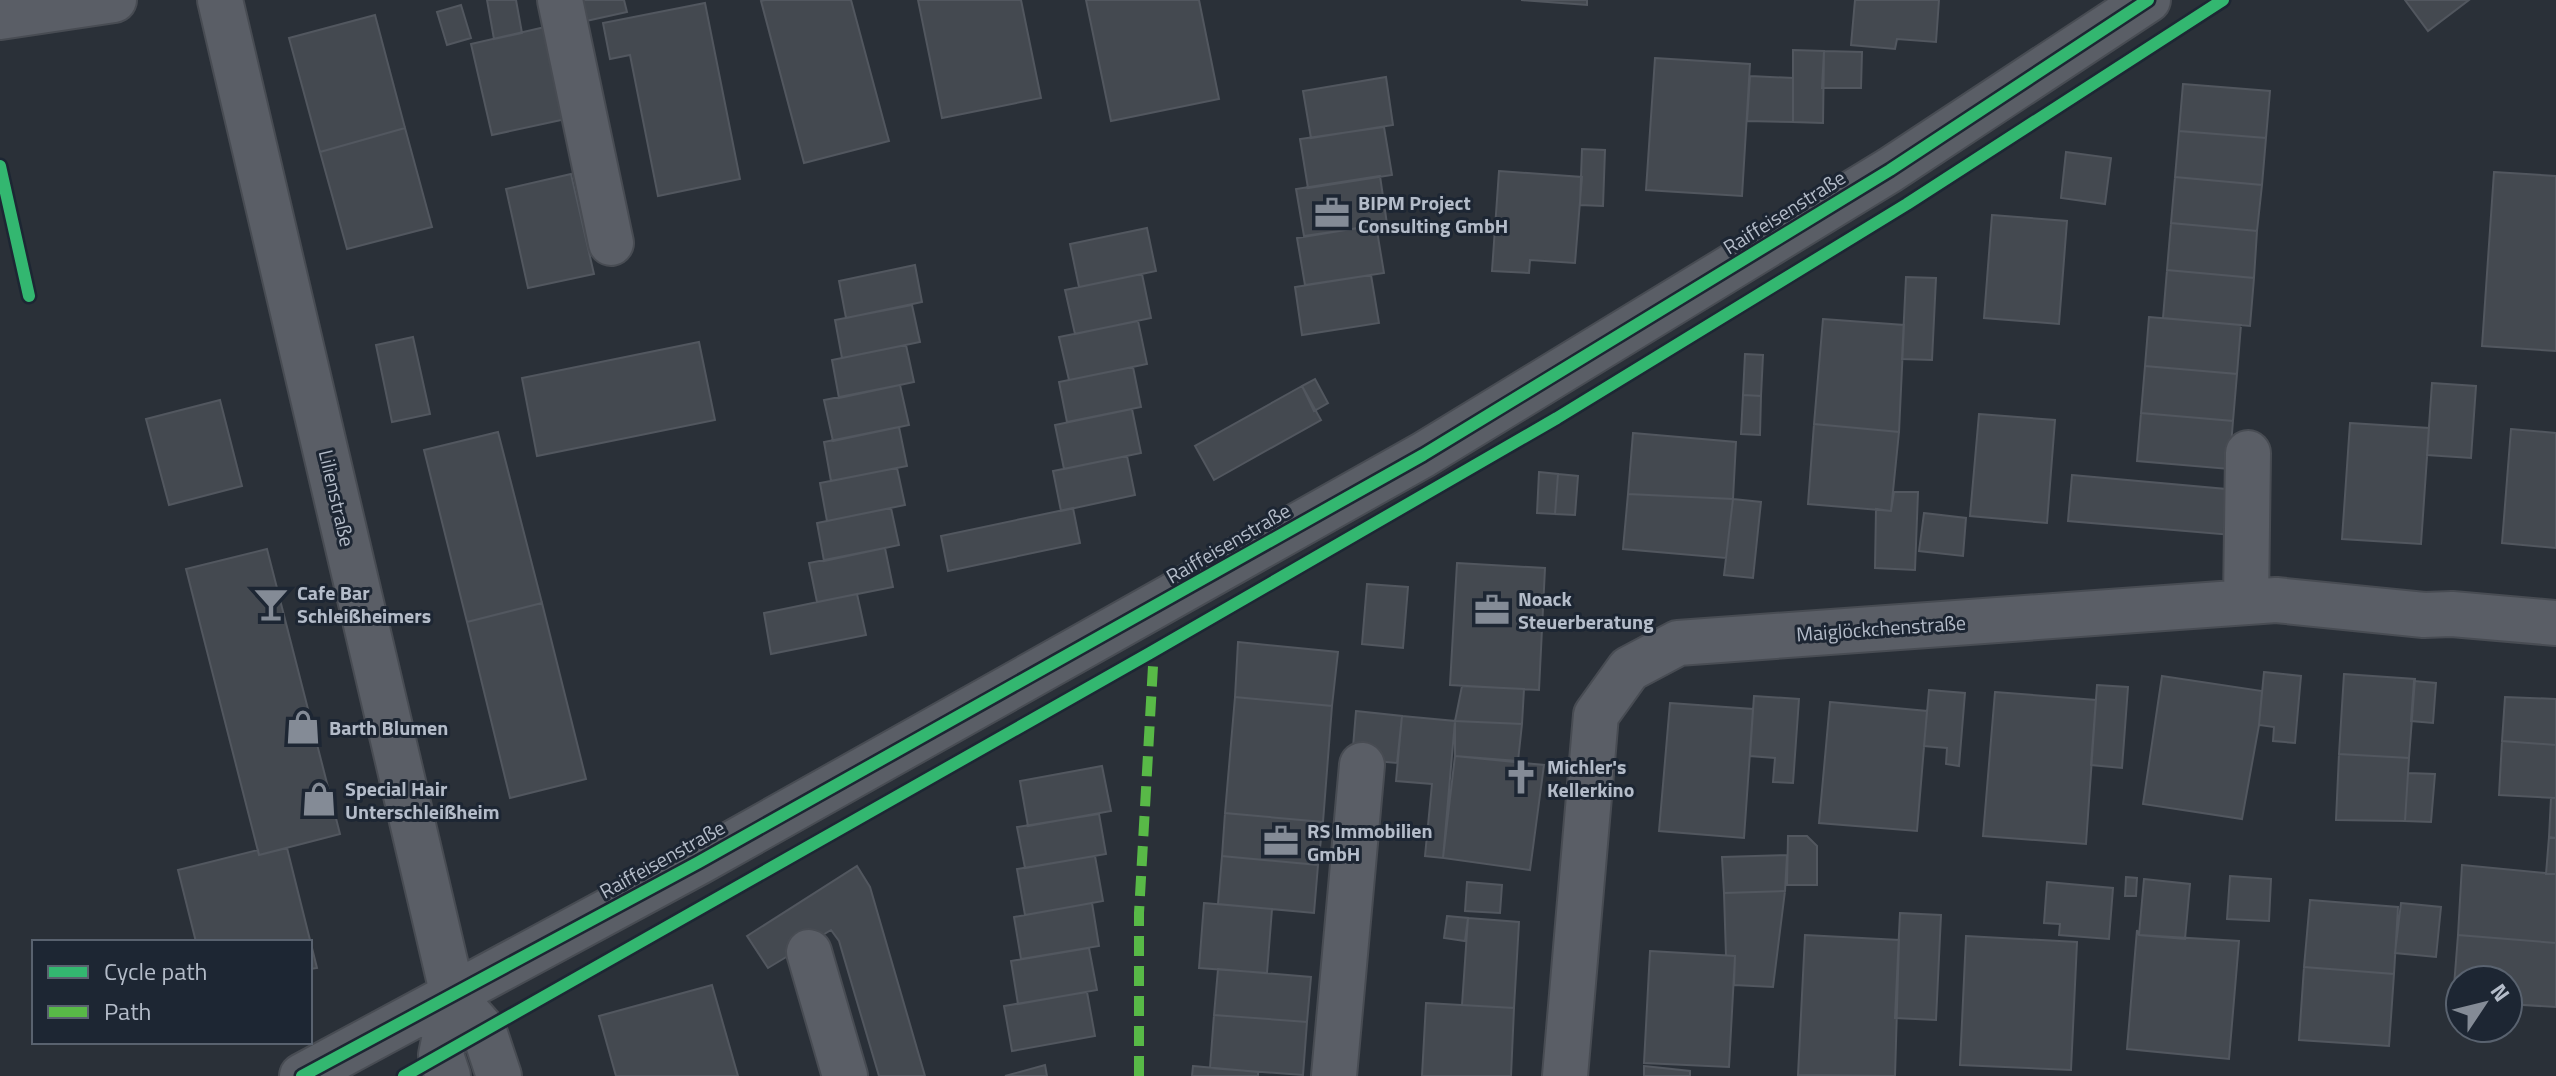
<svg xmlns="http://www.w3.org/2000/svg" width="2556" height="1076" font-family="'Titillium Web',sans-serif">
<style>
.building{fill:#444950;stroke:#52575f;stroke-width:2}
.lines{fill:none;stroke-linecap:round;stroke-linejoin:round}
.minor-casing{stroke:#484c53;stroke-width:48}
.minor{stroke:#5a5e66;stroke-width:44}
.quiet{stroke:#58b947;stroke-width:10;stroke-dasharray:20 10;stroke-linecap:butt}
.cycleway-casing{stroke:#1d2633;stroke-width:17}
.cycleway{stroke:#33b770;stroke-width:12}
.labels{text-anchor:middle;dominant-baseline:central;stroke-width:6;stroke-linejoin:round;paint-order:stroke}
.poi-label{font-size:20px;font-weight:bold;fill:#b4bcc9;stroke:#1d2633;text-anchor:start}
.street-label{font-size:20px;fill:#b4bcc9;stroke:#1d2633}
</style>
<rect width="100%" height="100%" fill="#2a3038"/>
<!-- building -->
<path class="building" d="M487 0H516L522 33 494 39Z
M572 0H624L627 12 577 23Z
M765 0H851L889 141 804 163 761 1Z
M918 0H1021L1041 98 942 118Z
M1086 0H1199L1219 99 1111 121Z
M1521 0H1587V5Z
M1855 0H1939L1936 42 1897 39 1895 49 1851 45Z
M2405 0H2469L2428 31Z
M705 3 740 179 658 196 630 55 610 59 603 23Z
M461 5 471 38 447 45 437 12Z
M375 15 405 128 320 152 289 38Z
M545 27 566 119 492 135 471 44Z
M1793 50 1824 51 1823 123 1793 122Z
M1824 51 1862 52 1861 88H1822Z
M1655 58 1750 64 1742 196 1646 190Z
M1750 76 1793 78V122L1747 121Z
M1386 77 1393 125 1311 138 1303 91Z
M2183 84 2270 91 2266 138 2179 131Z
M1384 127 1392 175 1308 188 1300 139Z
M405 128 432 227 347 249 320 152Z
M2179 131 2266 138 2262 185 2175 177Z
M1582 149 1605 150 1603 206 1580 205Z
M2066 152 2111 158 2105 204 2061 198Z
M1499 171 1582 177 1575 263 1530 260 1529 273 1492 271Z
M2494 172 2556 176V351L2482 346Z
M571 174 594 274 528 288 506 189Z
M1380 176 1387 224 1304 236 1296 189Z
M2175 177 2262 185 2257 231 2171 223Z
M1992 215 2067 221 2059 324 1984 318Z
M2171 223 2257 231 2254 278 2167 270Z
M1376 225 1384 273 1305 285 1297 238Z
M1147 228 1156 271 1079 287 1070 244Z
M915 265 922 302 846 318 839 281Z
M2167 270 2254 278 2250 326 2163 318Z
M1142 274 1151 318 1075 334 1065 290Z
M1371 275 1379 323 1302 335 1295 287Z
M1906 277 1936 278 1932 360 1902 359Z
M912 305 920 342 842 358 835 320Z
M2149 317 2241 325 2237 374 2145 366Z
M1823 319 1904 325 1899 432 1814 424Z
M1138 321 1147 364 1069 380 1059 337Z
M413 337 430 414 392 422 376 345Z
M699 342 715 420 537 456 522 378Z
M906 345 914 382 839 398 832 360Z
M1745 354 1763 355 1761 396 1743 395Z
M2145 366 2237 374 2233 421 2141 413Z
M1133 367 1141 407 1067 422 1059 382Z
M1315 379 1328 403 1314 411 1302 386Z
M2432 383 2476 386 2471 458 2427 455Z
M900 385 909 425 833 441 824 400Z
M1302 386 1321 420 1214 480 1195 446Z
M1743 395 1761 396 1760 435 1741 434Z
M220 400 242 486 169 505 146 419Z
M1132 409 1141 453 1064 469 1055 425Z
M2141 413 2233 421 2229 469 2137 461Z
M1979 414 2055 420 2047 523 1970 516Z
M2350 423 2429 428 2421 544 2342 539Z
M1814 424 1899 432 1891 511 1808 504Z
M899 427 907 466 831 481 824 442Z
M2511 429 2556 433V548L2502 543Z
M498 432 542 603 467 622 424 450Z
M1633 433 1736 442 1733 499 1628 494Z
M1127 456 1135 495 1061 511 1053 471Z
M897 468 905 505 827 521 820 483Z
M1539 472 1558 474 1555 514 1537 513Z
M1558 474 1578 476 1575 515 1555 514Z
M2072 475 2237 490 2232 535 2068 521Z
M1894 492H1918L1915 570 1875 568 1876 509 1891 511Z
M1628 494 1733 499 1726 558 1623 549Z
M1733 499 1761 502 1753 578 1724 575Z
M891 508 899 545 824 561 817 523Z
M1073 508 1080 543 948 571 941 536Z
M1924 513 1966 518 1963 556 1919 551Z
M885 548 893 587 817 602 809 563Z
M267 549 340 834 259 855 186 569Z
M1457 563 1545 568 1539 690 1450 685Z
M1367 584 1408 587 1403 648 1362 644Z
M857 594 866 635 771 654 764 613Z
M542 603 586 779 510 798 467 622Z
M1238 642 1338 652 1332 706 1235 697Z
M2264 672 2301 676 2295 743 2273 741 2274 727 2259 725Z
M2344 674 2415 679 2409 758 2339 754Z
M2162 676 2262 691 2259 725 2242 819 2143 804Z
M2414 681 2436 683 2433 723 2411 721Z
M2097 685 2128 687 2122 768 2091 765Z
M1462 686 1524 689 1522 724 1455 721Z
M1929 690 1965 693 1959 766 1946 764 1947 748 1924 746Z
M1995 692 2096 700 2086 844 1983 836Z
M1754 696 1799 699 1793 783 1773 782 1775 758 1750 756Z
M1235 697 1332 706 1323 822 1225 813Z
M2505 697 2556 699V745L2502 741Z
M1830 702 1927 711 1917 831 1819 823Z
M1670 703 1753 709 1744 838 1659 831Z
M1356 711 1402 716 1397 763 1352 759Z
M1402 716 1455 721 1443 858 1425 856 1432 784 1396 781Z
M1455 721 1522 724 1518 761 1455 756Z
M2502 741 2556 745V798L2499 795Z
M2339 754 2409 758 2405 821 2336 820Z
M1455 756 1544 765 1530 870 1443 858Z
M1102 766 1111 811 1028 826 1020 781Z
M2408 773 2435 774 2431 822 2405 821Z
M2551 798H2556V838L2549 837Z
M1225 813 1323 822 1318 865 1222 856Z
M1099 814 1106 854 1025 868 1017 827Z
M1788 836H1807L1817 846V885H1787Z
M2549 837 2556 838V874H2546Z
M287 848 317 968 310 969V942H196L178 870 258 850 259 855Z
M1787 855 1785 891 1724 893 1722 857Z
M1095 856 1103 901 1025 915 1017 869Z
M1222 856 1318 865 1314 913 1218 904Z
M2462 865 2556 874V943L2458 935Z
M857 866 870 887 925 1076H879L839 941 831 930 768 968 747 936Z
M2230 876 2271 879 2269 921 2227 919Z
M2126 877 2137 878 2136 896H2125Z
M2144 879 2190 884 2185 939 2139 935Z
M1467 882 1502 885 1500 913 1465 911Z
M2047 882 2113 888 2109 939 2059 935 2060 924 2044 923Z
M1785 891 1773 987 1734 985 1735 956H1726L1724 893Z
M2310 900 2398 907 2394 974 2304 967Z
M1092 903 1099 946 1021 959 1014 917Z
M1204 903 1272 909 1267 973 1199 968Z
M2401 903 2441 907 2436 957 2395 953Z
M1900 913 1941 915 1936 1020 1895 1018Z
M1447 916 1468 918 1465 941 1444 938Z
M1468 918 1519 922 1514 1008 1462 1005Z
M2137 930 2139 935 2239 941 2229 1059 2127 1049Z
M1805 935 1899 940 1895 1076 1798 1075Z
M2458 935 2556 943V1007L2508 1004V980H2460V1000L2453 999Z
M1966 936 2077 942 2071 1070 1960 1065Z
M1089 948 1097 990 1018 1004 1011 961Z
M1650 951 1735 956 1729 1067 1644 1063Z
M2304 967 2394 974 2389 1046 2299 1040Z
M1218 969 1311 977 1307 1022 1214 1015Z
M712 985 738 1076H616L599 1016Z
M1087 992 1095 1036 1012 1051 1004 1006Z
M1426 1003 1514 1008 1511 1076H1422Z
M1214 1015 1307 1022 1303 1075 1210 1068Z
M1045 1065 1047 1076H1005Z
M1193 1066 1258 1072V1076H1192Z
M1644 1066 1690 1071V1076H1644Z"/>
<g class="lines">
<!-- minor casing -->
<g class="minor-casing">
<path id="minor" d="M220 0 453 996 441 1055 448 1076
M560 0 611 243
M0 17 114 0
M2246 602 2248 453
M809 952 845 1076
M453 996 484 1031 499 1076
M302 1076 699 862 1423 455 1890 170 2148 0
M1334 1076 1362 765
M1565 1076 1596 715 1629 669 1678 643 2276 600 2424 615 2452 614 2556 623"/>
</g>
<!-- minor -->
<use href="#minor" class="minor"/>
<!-- quiet -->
<path class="quiet" d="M1139 1076V913L1153 666 1150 653"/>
<!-- cycleway casing -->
<g class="cycleway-casing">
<path id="cycleway" d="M0 166 29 296
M302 1076 699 862 1423 455 1890 170 2148 0
M404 1076 1150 653 1557 418 1907 204 2223 0"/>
</g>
<!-- cycleway -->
<use href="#cycleway" class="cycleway"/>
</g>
<!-- icons -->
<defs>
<g id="office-bare" transform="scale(2.76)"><path d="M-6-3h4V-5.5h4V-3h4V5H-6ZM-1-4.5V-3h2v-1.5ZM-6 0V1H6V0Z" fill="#848b96" stroke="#1d2633" stroke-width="2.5" paint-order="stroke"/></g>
<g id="bar-bare" transform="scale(2.76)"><path d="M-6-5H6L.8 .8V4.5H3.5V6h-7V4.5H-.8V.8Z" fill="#848b96" stroke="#1d2633" stroke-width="2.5" paint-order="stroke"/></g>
<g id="shop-bare" transform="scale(2.76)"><path d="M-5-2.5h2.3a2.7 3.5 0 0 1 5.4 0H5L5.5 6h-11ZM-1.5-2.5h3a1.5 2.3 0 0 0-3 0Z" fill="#848b96" stroke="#1d2633" stroke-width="2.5" paint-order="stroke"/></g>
<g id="church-bare" transform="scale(2.76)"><path d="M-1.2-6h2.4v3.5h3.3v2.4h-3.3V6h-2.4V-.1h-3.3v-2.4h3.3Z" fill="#848b96" stroke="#1d2633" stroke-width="2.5" paint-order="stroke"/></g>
</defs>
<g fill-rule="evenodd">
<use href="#office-bare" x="1332" y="213"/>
<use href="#bar-bare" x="271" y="604"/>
<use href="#office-bare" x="1492" y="610"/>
<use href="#shop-bare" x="303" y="727"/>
<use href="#church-bare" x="1521" y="777"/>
<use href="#shop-bare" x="319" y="799"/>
<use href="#office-bare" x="1281" y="841"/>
</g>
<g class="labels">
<!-- poi labels -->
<g class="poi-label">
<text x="1358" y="202">BIPM Project<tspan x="1358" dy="23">Consulting GmbH</tspan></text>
<text x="297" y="592">Cafe Bar<tspan x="297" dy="23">Schleißheimers</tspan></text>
<text x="1518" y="598">Noack<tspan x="1518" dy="23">Steuerberatung</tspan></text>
<text x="329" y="727">Barth Blumen</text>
<text x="1547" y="766">Michler's<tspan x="1547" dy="23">Kellerkino</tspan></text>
<text x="345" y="788">Special Hair<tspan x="345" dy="23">Unterschleißheim</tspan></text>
<text x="1307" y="830">RS Immobilien<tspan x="1307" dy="23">GmbH</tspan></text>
</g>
<!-- street labels -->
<g class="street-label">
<text transform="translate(1784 212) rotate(-32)">Raiffeisenstraße</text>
<text transform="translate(337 498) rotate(77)">Lilienstraße</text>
<text transform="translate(1228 543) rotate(-30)">Raiffeisenstraße</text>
<text transform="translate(1881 628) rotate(-4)">Maiglöckchenstraße</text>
<text transform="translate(662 859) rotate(-29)">Raiffeisenstraße</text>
</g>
</g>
<!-- legend -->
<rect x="32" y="940" width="280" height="104" fill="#1d2633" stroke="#59626f" stroke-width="2"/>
<rect x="48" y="966" width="40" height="12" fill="#33b770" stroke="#59626f" stroke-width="2"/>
<text x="104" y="980" font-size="24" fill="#b4bcc9">Cycle path</text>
<rect x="48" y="1006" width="40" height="12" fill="#58b947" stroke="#59626f" stroke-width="2"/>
<text x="104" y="1020" font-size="24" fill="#b4bcc9">Path</text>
<!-- north arrow -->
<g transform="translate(2484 1004) rotate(55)"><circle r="38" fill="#1d2633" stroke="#59626f" stroke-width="2"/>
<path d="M0-6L14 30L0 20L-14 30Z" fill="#848b96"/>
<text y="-12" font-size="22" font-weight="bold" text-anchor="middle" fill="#b4bcc9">N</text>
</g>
</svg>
